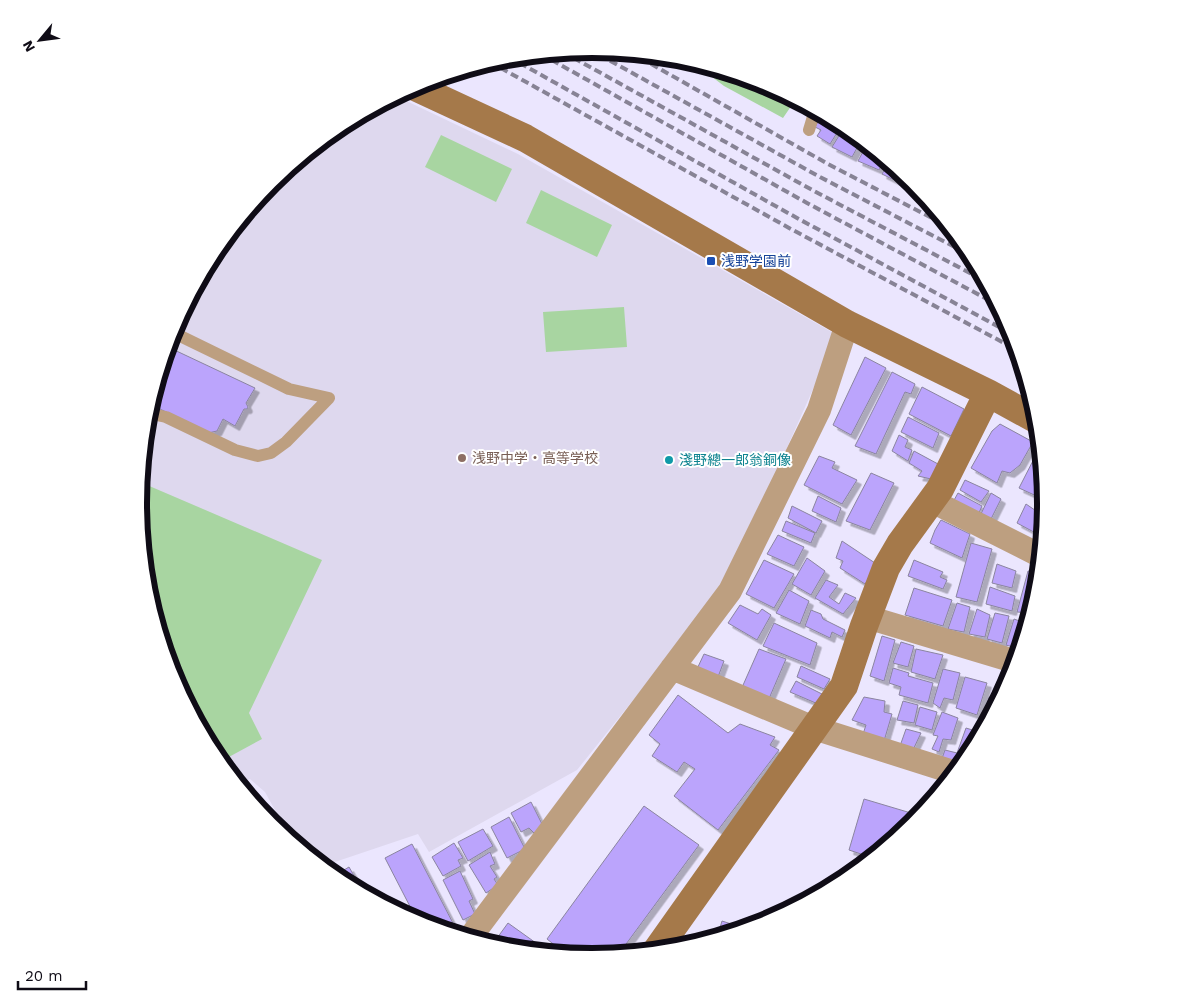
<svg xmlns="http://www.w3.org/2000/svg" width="1185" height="1006" font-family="'Work Sans','Noto Sans JP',sans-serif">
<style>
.education{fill:#ded8ee}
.green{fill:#a8d5a1}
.building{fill:#bba4fc;stroke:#8a849f;filter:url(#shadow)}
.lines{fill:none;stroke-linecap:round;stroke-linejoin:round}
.lane{stroke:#bd9f80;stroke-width:12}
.street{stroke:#bd9f80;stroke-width:24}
.secondary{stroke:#a5794a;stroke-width:28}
.rail{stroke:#878395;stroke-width:4;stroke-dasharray:8 4;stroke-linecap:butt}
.transit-dot{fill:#1a4fb4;stroke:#fff;stroke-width:2}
.education-dot{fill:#8d6e63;stroke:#fff;stroke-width:2}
.culture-dot{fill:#0f9aa8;stroke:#fff;stroke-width:2}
.labels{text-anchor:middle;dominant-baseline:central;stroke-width:4;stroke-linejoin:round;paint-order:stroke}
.transit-label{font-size:14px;fill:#164399;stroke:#fff;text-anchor:start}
.education-label{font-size:14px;fill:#785e54;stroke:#fff;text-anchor:start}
.culture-label{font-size:14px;fill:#0d838f;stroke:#fff;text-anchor:start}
.rim{fill:none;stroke:#0f0c16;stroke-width:6}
</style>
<defs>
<filter id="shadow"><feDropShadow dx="4.5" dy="4.5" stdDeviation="0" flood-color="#0004"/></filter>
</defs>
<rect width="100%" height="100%" fill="#ebe6fe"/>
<!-- education -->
<path class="education" d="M396 96 518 154 837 335 727 583 577 770 429 852 418 834 323 866 292 841 265 792 250 779 238 784 215 755 147 591 138 503 147 414 173 329 215 250 272 182 340 125Z"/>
<!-- green -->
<path class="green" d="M690 60 767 83 796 99 783 118 724 86Z
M441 135 512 169 496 202 425 167Z
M541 190 612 225 597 257 526 223Z
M624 307 627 347 546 352 543 312Z
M140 482 322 560 249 713 262 739 227 758 223 766 215 755 173 677 147 591 138 503Z"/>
<!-- building -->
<path class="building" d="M822 115 840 128 830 144 817 136 821 130 815 127Z
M845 126 862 139 852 157 832 147Z
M867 144 885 158 879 170 858 161Z
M889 162 914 182 917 187 910 184 908 187 882 174Z
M168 347 255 388 246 403 248 407 247 409H244L235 426 223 419 217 431 208 433 150 404Z
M865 357 886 368 851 435 833 425Z
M892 372 915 384 911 394 905 392 876 454 855 446Z
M922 387 964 409 951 436 909 414Z
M908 417 939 433 933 448 901 432Z
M1000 424 1033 442 1020 465 1010 473 1002 471 997 483 971 468 992 431Z
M899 435 908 440 905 447 912 450 908 461 892 451Z
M1039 449 1042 451 1047 503 1046 512 1039 508 1043 499 1019 488Z
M914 451 938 464 931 479 918 476 922 471 909 463Z
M819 456 835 462 832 468 857 480 842 504 804 485Z
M871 473 894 483 870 530 846 521Z
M965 480 989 491 981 502 960 490Z
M958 493 982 506 978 515 953 502Z
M991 493 1001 499 990 521 979 518Z
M818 496 841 508 836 522 812 511Z
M1026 504 1045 517 1043 537 1017 523Z
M792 506 822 521 816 533 788 518Z
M941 520 970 534 962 558 930 543 935 530Z
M786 521 815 533 811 543 782 531Z
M778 535 804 547 794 566 767 554Z
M842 541 878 565 865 584 840 568 843 561 836 558Z
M971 543 992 549 977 602 956 597Z
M807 558 825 571 811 595 792 584Z
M764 560 794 574 774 608 746 594Z
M914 560 943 572 940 577 947 580 943 589 908 576Z
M997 564 1016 571 1012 588 992 583Z
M1028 571 1040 574 1038 592 1031 613 1017 612Z
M826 580 838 585 829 597 839 604 845 593 856 598 843 614 815 598Z
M990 587 1015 596 1012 611 986 604Z
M914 588 952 600 943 626 905 615Z
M789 590 809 601 800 624 776 613Z
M957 603 970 607 964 632 948 629Z
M740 605 758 614 762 609 771 615 757 640 728 623Z
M977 609 990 615 985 637 969 634Z
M811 610 821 614 823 619 845 630 842 637 832 632 830 638 805 626Z
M995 613 1009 616 1002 643 987 639Z
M1014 619 1028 624 1020 649 1006 645Z
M774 623 817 643 810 665 763 646Z
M882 636 895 640 884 681 870 676Z
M901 642 914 646 908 667 893 663Z
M759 649 786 659 768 701 740 692Z
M916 649 943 655 935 679 911 672Z
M704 654 724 661 718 677 697 669Z
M801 666 830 679 824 689 797 677Z
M893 668 909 673 908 676 933 683 928 703 899 695 901 687 889 683Z
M943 669 960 673 953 700 944 698 940 708 933 703Z
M965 677 987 683 977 715 956 708Z
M796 681 822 694 818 704 790 692Z
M678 695 728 733 740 724 775 737 770 745 779 750 718 830 674 796 695 769 684 762 677 772 652 756 660 744 649 735Z
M864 697 885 701 884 712 892 714 884 741 863 734 866 725 852 720Z
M989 697 1000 700 989 721 982 719Z
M903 701 918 705 914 723 897 720Z
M920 707 937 712 932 730 915 725Z
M942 712 958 718 951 740 943 739 939 752 932 749 938 736 933 735Z
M966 728 982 733 970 756 960 768 941 761 945 750 957 753Z
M906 729 921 733 912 752 900 746Z
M864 799 921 816 913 824 873 858 849 850Z
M531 802 544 828 534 833 529 828 521 832 511 813Z
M644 806 699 845 618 955 592 957 567 955 547 939Z
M509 817 525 849 507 858 491 827Z
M483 829 493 846 468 861 458 842Z
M454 843 463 858 458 860 461 866 443 876 432 857Z
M412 844 456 929 449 932 418 922 385 858Z
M490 852 495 864 490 866 497 877 494 879 498 885 486 893 469 865Z
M334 866 336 869 330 873 325 869Z
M349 867 364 893 340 881 334 876Z
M460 871 473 899 469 901 475 914 463 920 443 880Z
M722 921 747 929 717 938Z
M508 923 550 953 504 948 492 945Z"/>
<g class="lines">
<!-- lane -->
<path class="lane" d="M809 130 815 110
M172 332 289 389 329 398
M147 413 166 417 235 450 258 456 271 453 286 442 329 398"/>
<!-- street -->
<path class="street" d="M932 501 1041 556
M867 617 1017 662
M672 668 814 728 956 773
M468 937 472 935 730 591 819 410 847 324"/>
<!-- secondary -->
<path class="secondary" d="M413 86 525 138 847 324 988 393 1039 421
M656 951 844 686 864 626 886 568 900 544 940 489 988 393"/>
<!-- rail -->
<path class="rail" d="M589 49 820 177 974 257
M563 52 814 191 987 282
M630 52 828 164 953 229
M541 54 807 203 1000 306
M509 57 797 218 1014 335
M490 62 791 229 1019 351"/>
</g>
<!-- markers -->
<rect class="transit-dot" x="706" y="256" width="10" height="10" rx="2.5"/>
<circle class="education-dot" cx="462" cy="458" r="5"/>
<circle class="culture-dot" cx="669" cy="460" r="5"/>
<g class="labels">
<!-- transit labels -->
<g class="transit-label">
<text x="721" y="261">浅野学園前</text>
</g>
<!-- education labels -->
<g class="education-label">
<text x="472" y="458">浅野中学・高等学校</text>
</g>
<!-- culture labels -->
<g class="culture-label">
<text x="679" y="460">淺野總一郎翁銅像</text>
</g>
</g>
<!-- crop -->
<path d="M0 0H1185V1006H0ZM147 503a445 445 0 1 1 890 0a445 445 0 1 1-890 0Z" fill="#fff" fill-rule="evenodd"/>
<path class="rim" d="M147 503a445 445 0 1 1 890 0a445 445 0 1 1-890 0Z"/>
<!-- north arrow -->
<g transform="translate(40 40) rotate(241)" stroke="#ffffff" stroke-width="4" paint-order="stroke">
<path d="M0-4L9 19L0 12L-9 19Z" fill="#0f0c16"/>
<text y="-8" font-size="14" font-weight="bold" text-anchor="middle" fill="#0f0c16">N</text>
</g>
<!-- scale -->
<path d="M18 981v8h68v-8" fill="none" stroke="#0f0c16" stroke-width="2.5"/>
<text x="25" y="981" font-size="15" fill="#0f0c16" stroke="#ffffff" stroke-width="4" paint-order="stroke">20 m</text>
</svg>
